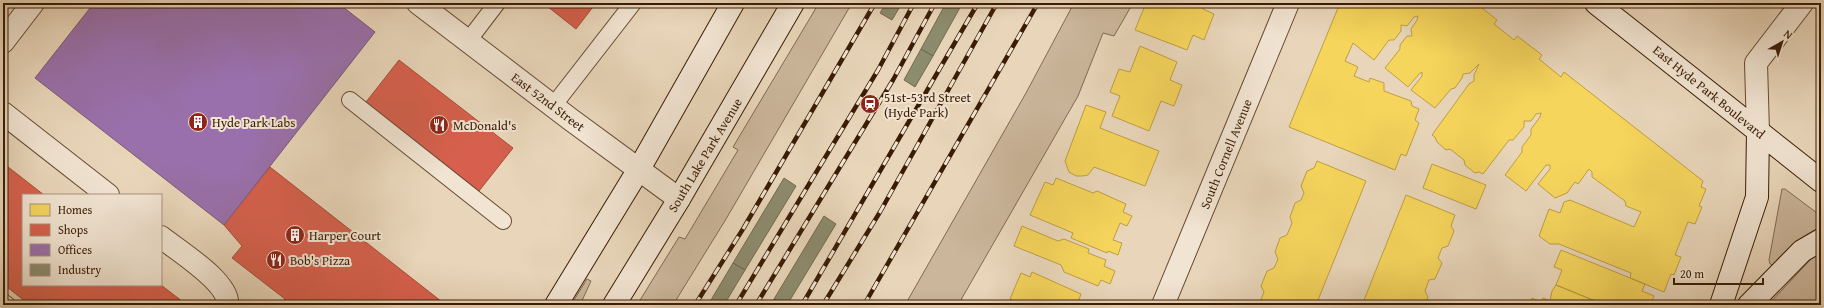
<svg xmlns="http://www.w3.org/2000/svg" width="1824" height="308" font-family="'Gentium Book Plus',serif">
<style>
.green{fill:#cbb69b;stroke:#826950}
.homes{fill:#f6d55c;stroke:#be9e42}
.shops{fill:#d6604d;stroke:#a74c37}
.offices{fill:#9970ab;stroke:#7c5779}
.industry{fill:#8c8c6e;stroke:#736a4e}
.lines{fill:none;stroke-linecap:round;stroke-linejoin:round}
.lane-casing{stroke:#664a32;stroke-width:18}
.street-casing{stroke:#664a32;stroke-width:24}
.secondary-casing{stroke:#3a1c04;stroke-width:24}
.lane{stroke:#f1e4d2;stroke-width:16}
.street{stroke:#f1e4d2;stroke-width:22}
.secondary{stroke:#f1e4d2;stroke-width:22}
.rail-casing{stroke:#3a1c04;stroke-width:4.5}
.rail{stroke:#f1e4d2;stroke-width:3;stroke-dasharray:9;stroke-linecap:butt}
.labels{text-anchor:middle;dominant-baseline:central;stroke-width:4;stroke-linejoin:round;paint-order:stroke}
.street-label{font-size:13px;fill:#3a1c04;stroke:#f1e4d2}
.poi-label{font-size:13px;fill:#3a1c04;stroke:#f1e4d2;text-anchor:start}
</style>
<rect width="100%" height="100%" fill="#e9d6ba"/>
<filter id="stains"><feTurbulence type="fractalNoise" baseFrequency=".005" numOctaves="4"/><feColorMatrix values="0 0 0 0 .2 0 0 0 0 .09 0 0 0 0 .02 0 0 0 .5 -.17"/></filter>
<radialGradient id="worn" r=".72"><stop offset=".6" stop-color="#630" stop-opacity="0"/><stop offset="1" stop-color="#630" stop-opacity=".3"/></radialGradient>
<!-- green -->
<path class="green" d="M819 3H852L726 219 673 305H637L679 237 685 239 738 150 733 147Z
M1074 3H1133L1114 36 1103 33 1078 96 958 305H905L1026 93Z
M1782 189H1785L1821 216V227C1802 236 1786 248 1773 265L1770 264 1769 260Z
M1821 253V305H1768L1812 258Z
M587 279 591 281 580 305H571Z"/>
<!-- homes -->
<path class="homes" d="M1146 3H1205L1203 9 1214 14 1204 40 1193 35 1187 50 1135 30Z
M1340 3H1468L1470 5 1476 3 1497 20 1494 24 1514 40 1517 36 1542 55 1539 59 1561 77 1564 72 1703 181 1701 187 1706 189 1699 206 1702 207 1695 224 1688 222 1675 255 1681 257 1674 275 1671 274 1664 292 1630 278 1631 273 1559 244H1550L1539 236 1549 209 1560 213 1564 202 1570 200 1634 227 1641 212 1626 206 1625 201 1592 177V172L1589 169 1578 184 1575 182 1567 193 1555 198 1538 184 1550 169V165H1546L1526 191 1505 175 1522 152V147L1531 135V129L1540 117 1541 113 1536 114 1531 121H1524V127L1513 140H1509L1483 174 1479 172 1475 173 1465 165 1464 160 1450 149 1446 150 1437 142 1435 137 1432 135 1469 84 1474 81V75L1479 64 1470 73 1463 74 1462 78 1455 88 1451 89 1435 108 1411 90 1422 76V72L1419 74 1408 87 1385 68 1400 49V45L1407 36H1412L1411 29 1417 20 1418 16 1414 17 1407 26 1401 25V31L1394 40H1389L1374 60 1353 43 1345 61 1358 67 1354 76 1369 82 1370 78 1384 83V91L1411 101 1412 106 1419 109 1415 120 1419 123 1406 156 1401 154 1395 170 1289 127Z
M1140 46 1177 62 1170 80 1182 85 1174 106 1161 101 1149 131 1112 116 1120 96 1110 92 1119 69 1130 72Z
M1821 79V88L1817 85Z
M1821 79V88L1817 85Z
M1086 105 1106 112 1100 128 1159 151 1145 186 1094 167 1088 175 1082 176H1076L1069 172 1065 161Z
M1317 161 1366 181 1316 305H1255L1260 302 1264 292 1261 286 1267 271 1274 268 1278 259 1275 252 1280 238 1287 235 1292 223 1290 217 1295 203 1301 200 1304 193 1301 186 1307 171 1314 168Z
M1432 164 1486 185 1476 209 1423 188Z
M1056 178 1093 193 1097 191 1126 204 1123 212 1132 216 1127 226 1120 223 1113 240 1122 243 1118 255 1108 251 1107 253 1071 238 1073 233 1030 215 1045 182 1053 185Z
M1406 195 1455 215 1451 226 1454 231 1448 246 1442 248 1438 258 1442 263 1435 279 1429 280 1425 291 1428 297 1425 305H1362Z
M1022 226 1058 241 1064 239 1089 249 1088 253 1106 260 1104 266 1115 271 1110 284 1101 280 1098 286 1064 272 1061 265 1014 246Z
M1561 250 1645 284 1642 291 1654 296 1650 305H1617L1608 301 1607 305H1605L1556 285 1562 270 1554 267Z
M1032 272 1081 294 1077 305H1019L1020 303 1010 299 1021 273 1030 277Z
M1556 285 1605 305H1529L1532 298 1541 302 1543 298 1550 301 1552 291Z"/>
<!-- shops -->
<path class="shops" d="M543 3H596L576 29Z
M399 60 513 148 479 191 366 102Z
M3 163 44 195H23V285H161L187 305H30L3 284Z
M270 167 446 305H281L285 299 232 258 242 246 224 225Z"/>
<!-- offices -->
<path class="offices" d="M94 3H338L375 32 224 225 35 78Z"/>
<!-- industry -->
<path class="industry" d="M886 3H902L892 20 880 13Z
M946 3 962 4 933 56 921 49Z
M921 49 933 56 915 87 904 80Z
M784 178 796 186 745 270 733 263Z
M824 216 836 224 787 305H785L774 299Z
M733 263 745 270 724 305H708Z
M774 299 780 302 785 305H770Z"/>
<g class="lines">
<!-- lane casing -->
<g class="lane-casing">
<path id="lane" d="M468 41 497 3
M350 100 503 221
M553 106 633 3
M3 302 7 305"/>
</g>
<!-- street casing -->
<g class="street-casing">
<path id="street" d="M418 3 570 119 679 199
M3 42 33 3
M3 113 108 195
M1758 131 1756 63 1802 3
M161 237C177 250 231 283 227 305
M1163 305 1288 3"/>
</g>
<!-- secondary casing -->
<g class="secondary-casing">
<path id="secondary" d="M1596 3 1821 181
M556 305 639 169 733 3
M614 305 679 199 793 3
M1721 305 1757 197 1758 131
M1749 305 1802 251 1821 240"/>
</g>
<!-- lane -->
<use href="#lane" class="lane"/>
<!-- street -->
<use href="#street" class="street"/>
<!-- secondary -->
<use href="#secondary" class="secondary"/>
<!-- rail casing -->
<g class="rail-casing">
<path id="rail" d="M695 305 743 229 875 3
M736 305 878 70 914 3
M756 305 893 80 935 3
M802 305 978 3
M823 305 880 212 997 3
M864 305 1038 3"/>
</g>
<!-- rail -->
<use href="#rail" class="rail"/>
</g>
<!-- icons -->
<defs>
<g id="station-disc" transform="scale(1)"><circle r="9.5" fill="#8f2418" stroke="#f1e4d2"/><path d="M-3-6H3Q5-6 5-4V2Q5 4 3 4L4.5 6H3L1.5 4h-3L-3 6H-4.5L-3 4Q-5 4-5 2V-4Q-5-6-3-6ZM-3.5-4v3h7v-3ZM-3.5 1v1.5H-2V1ZM2 1v1.5H3.5V1Z" fill="#fff"/></g>
<g id="building-disc" transform="scale(1)"><circle r="9.5" fill="#8f2418" stroke="#f1e4d2"/><path d="M-4-6H4V6H1V3H-1V6H-4ZM-2.5-4.3h1.7v1.8h-1.7ZM.8-4.3h1.7v1.8H.8ZM-2.5-1h1.7V.8h-1.7ZM.8-1h1.7V.8H.8Z" fill="#fff"/></g>
<g id="restaurant-disc" transform="scale(1)"><circle r="9.5" fill="#8f2418" stroke="#f1e4d2"/><path d="M-5-6h1v4h1v-4h1v4h1v-4h1v5L-1.5 .5V6h-2V.5L-5-1ZM5-6V6H3V1.5H1.5Q1.5-4 5-6Z" fill="#fff"/></g>
</defs>
<g fill-rule="evenodd">
<use href="#station-disc" x="870" y="104"/>
<use href="#building-disc" x="198" y="122"/>
<use href="#restaurant-disc" x="439" y="125"/>
<use href="#building-disc" x="295" y="235"/>
<use href="#restaurant-disc" x="276" y="260"/>
</g>
<g class="labels">
<!-- street labels -->
<g class="street-label">
<text transform="translate(1709 92) rotate(39)">East Hyde Park Boulevard</text>
<text transform="translate(548 102) rotate(37)">East 52nd Street</text>
<text transform="translate(1226 154) rotate(-68)">South Cornell Avenue</text>
<text transform="translate(705 155) rotate(-59)">South Lake Park Avenue</text>
</g>
<!-- poi labels -->
<g class="poi-label">
<text x="884" y="97">51st-53rd Street<tspan x="884" dy="15">(Hyde Park)</tspan></text>
<text x="212" y="122">Hyde Park Labs</text>
<text x="453" y="125">McDonald's</text>
<text x="309" y="235">Harper Court</text>
<text x="290" y="260">Bob's Pizza</text>
</g>
</g>
<!-- margin -->
<rect width="1824" height="308" fill="none" stroke="#e9d6ba" stroke-width="16"/>
<rect x="4" y="4" width="1816" height="300" fill="none" stroke="#3a1c04" stroke-width="2"/>
<rect x="8" y="8" width="1808" height="292" fill="none" stroke="#3a1c04"/>
<!-- legend -->
<rect x="22" y="194" width="140" height="92" fill="#f1e4d2" stroke="#a89480"/>
<rect x="30" y="204" width="20" height="12" fill="#f6d55c" stroke="#a89480"/>
<text x="58" y="214" font-size="12" fill="#3a1c04">Homes</text>
<rect x="30" y="224" width="20" height="12" fill="#d6604d" stroke="#a89480"/>
<text x="58" y="234" font-size="12" fill="#3a1c04">Shops</text>
<rect x="30" y="244" width="20" height="12" fill="#9970ab" stroke="#a89480"/>
<text x="58" y="254" font-size="12" fill="#3a1c04">Offices</text>
<rect x="30" y="264" width="20" height="12" fill="#8c8c6e" stroke="#a89480"/>
<text x="58" y="274" font-size="12" fill="#3a1c04">Industry</text>
<!-- north arrow -->
<g transform="translate(1782 42) rotate(39)" stroke="#f1e4d2" stroke-width="3" paint-order="stroke">
<path d="M0-3L7 15L0 10L-7 15Z" fill="#3a1c04"/>
<text y="-6" font-size="11" font-weight="bold" text-anchor="middle" fill="#3a1c04">N</text>
</g>
<!-- scale -->
<path d="M1674 278v6h89v-6" fill="none" stroke="#3a1c04" stroke-width="2"/>
<text x="1680" y="278" font-size="12" fill="#3a1c04" stroke="#f1e4d2" stroke-width="3" paint-order="stroke">20 m</text>
<rect width="100%" height="100%" filter="url(#stains)"/>
<rect width="100%" height="100%" fill="url(#worn)"/>
</svg>
